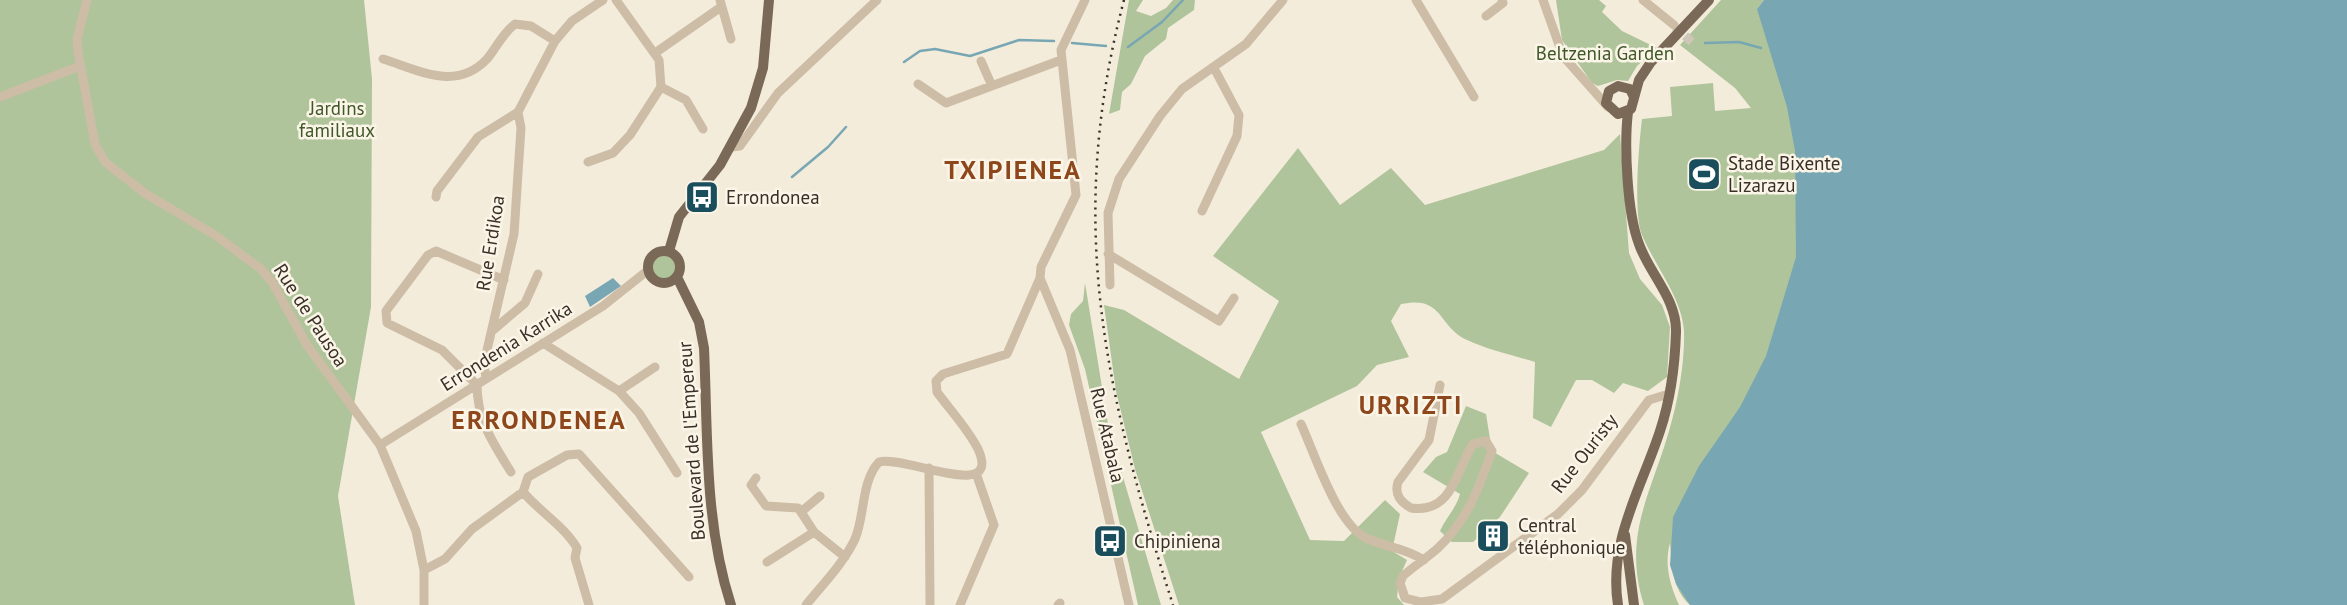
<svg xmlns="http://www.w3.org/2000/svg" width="2347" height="605" font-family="'PT Sans',sans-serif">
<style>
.green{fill:#afc49a}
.water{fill:#78a7b3}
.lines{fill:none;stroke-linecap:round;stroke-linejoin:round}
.stream{stroke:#78a7b3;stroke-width:2.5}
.minor-tunnel{stroke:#cec6b7;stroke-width:9;stroke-dasharray:9 4.5;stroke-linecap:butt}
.minor{stroke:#cdbda6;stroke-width:9}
.major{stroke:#7b6957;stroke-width:10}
.rail{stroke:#382f27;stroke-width:2.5;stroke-dasharray:2 5;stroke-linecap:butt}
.labels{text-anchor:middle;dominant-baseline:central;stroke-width:5;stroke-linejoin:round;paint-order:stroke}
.park-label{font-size:19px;fill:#405829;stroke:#fbf5e8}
.poi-label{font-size:19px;fill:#382f27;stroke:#fbf5e8;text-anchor:start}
.street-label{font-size:19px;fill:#382f27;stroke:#fbf5e8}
.district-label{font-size:26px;font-weight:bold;letter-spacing:2px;fill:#8d471b;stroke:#fbf5e8}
</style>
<rect width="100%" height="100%" fill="#f4ecdb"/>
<!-- green -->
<path class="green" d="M0 0H364L372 79 371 307 338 496 355 605H0Z
M1129 0H1143L1136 11 1151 16 1166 8 1173 0H1195L1194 10 1168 28 1166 39 1145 56 1131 84 1122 92 1120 110 1109 114Z
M1556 0H1599L1606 6 1602 12 1622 31 1657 48 1637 66 1628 81 1617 80 1598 86 1592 83 1562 40Z
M1721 0H1764L1757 9 1866 79 1690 605C1672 589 1672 565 1670 543 1664 565 1670 585 1679 605H1644C1622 536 1651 494 1669 431 1678 401 1685 362 1684 331 1682 298 1654 264 1642 235 1633 213 1639 144 1642 119L1672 116 1670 87 1713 83 1715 111 1751 108 1735 88 1680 45Z
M1620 134 1629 253 1640 279 1662 305 1670 327 1667 377 1648 391 1623 383 1614 393 1592 380H1576L1551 427 1533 418 1535 362C1513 355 1488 350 1467 340 1437 326 1444 295 1401 304L1391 321 1409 357 1377 365 1357 386 1261 432 1310 540 1344 541 1385 500 1400 514 1392 551 1407 560 1399 578 1397 597 1404 605H1179L1135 469 1116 391 1104 305 1124 310 1239 379 1279 301 1213 256 1298 148 1340 205 1391 168 1425 205 1604 150Z
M648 267a16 16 0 1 1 32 0a16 16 0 1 1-32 0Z
M1085 283 1109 430 1161 605H1138L1085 369 1069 325 1071 314 1083 301Z
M1466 406 1486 414 1492 451 1529 473 1500 517 1473 542H1452L1440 531C1446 517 1456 509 1460 494L1423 472 1436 457 1447 452Z"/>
<!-- water -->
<path class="water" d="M1764 0H2347V605H1690L1676 584 1670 565 1673 517 1699 466 1740 407 1766 356 1796 257 1795 151 1787 107 1757 9Z
M613 278 621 286 590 307 585 296Z"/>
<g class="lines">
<!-- stream -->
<path class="stream" d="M1072 43 1106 46
M1705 43 1739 42 1761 48
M1128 47 1162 22 1183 0
M904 62 920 51 935 49 970 56 1019 40 1054 41
M792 177 828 147 846 127"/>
<!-- minor-tunnel -->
<path class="minor-tunnel" d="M1675 27 1693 43"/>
<!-- minor -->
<path class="minor" d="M87 0 77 39 78 52 95 144 105 162 146 194 215 235 261 269 272 282 307 345 380 445 416 531 424 570V605
M720 0 731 39
M1416 0 1474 97
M1543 0 1563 56 1608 107
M1643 0 1674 25
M1486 16 1503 3 1502 0
M655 53 721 7
M383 59C419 70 456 92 487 59 497 47 502 34 515 24L531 26 555 41
M981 61 992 86
M918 84 946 103 1061 60
M661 87 686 100 703 129
M0 97 80 66
M518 112 555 41 572 21 603 0
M732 147 740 146 778 93 877 0
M588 162 613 153 630 135 661 87 659 60 616 0
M436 197 437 191 478 137 518 112
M1202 211 1237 136 1239 115 1214 68
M1108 254 1219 321 1234 298
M1040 278 1070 350 1129 605
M504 280 436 251 428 255 386 311 387 323 442 350 477 385C477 420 493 443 511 472
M1110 285 1108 213 1119 179 1160 116 1182 89 1246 44 1283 0
M492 331 525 303 538 274
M543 343 619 391 639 413 677 473
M486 378 484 363 514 234 521 128 518 112
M1440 385 1429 440 1398 482C1394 495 1401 502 1411 508 1453 514 1456 470 1473 444L1486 441 1492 451C1479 488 1467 521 1438 548 1427 558 1414 566 1403 576L1400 583 1405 598 1421 602 1442 599 1558 514 1582 490 1649 400 1669 394
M619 391 655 367
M1301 424C1315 454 1337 526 1368 539 1389 548 1403 547 1424 560
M380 445 603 306 647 271
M929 468 930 605
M756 478 751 485 766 506 798 508 801 512 820 496
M523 492 528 477 567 455 579 454 689 577
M814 532 845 557
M767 562 814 532 801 512
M424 570 445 559 472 529 523 492C540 512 564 526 577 548L575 558 589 605
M806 605C823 584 843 564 855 539 865 516 861 481 879 462 902 454 1003 504 978 449 968 429 950 410 937 392L936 381 943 374 1007 354 1040 278 1041 267 1076 195 1061 50 1085 0
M960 605 994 525 977 476
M1058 605 1060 603"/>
<!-- major -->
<path class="major" d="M1634 97 1630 89 1618 86 1609 91 1606 103 1618 114 1631 109 1639 80 1651 62 1709 0
M648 267a16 16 0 1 1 32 0a16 16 0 1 1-32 0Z
M669 251 679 217 720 165 751 108 763 68 769 0
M677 277 699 322 704 348C708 435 704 522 731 605
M1625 535 1634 605
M1618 605C1608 542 1641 489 1660 431 1670 401 1675 364 1676 332 1677 299 1649 273 1639 244 1627 213 1624 145 1628 112"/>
<!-- rail -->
<path class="rail" d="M1124 0C1065 223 1105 392 1173 605"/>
</g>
<!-- icons -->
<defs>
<g id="stadium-square" transform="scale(1.75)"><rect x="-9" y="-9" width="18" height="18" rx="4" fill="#1a4e5d" stroke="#fbf5e8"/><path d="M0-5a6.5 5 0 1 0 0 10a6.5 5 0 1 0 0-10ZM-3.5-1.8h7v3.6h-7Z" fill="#fff"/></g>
<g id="bus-square" transform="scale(1.75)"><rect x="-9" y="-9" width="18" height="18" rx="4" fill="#1a4e5d" stroke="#fbf5e8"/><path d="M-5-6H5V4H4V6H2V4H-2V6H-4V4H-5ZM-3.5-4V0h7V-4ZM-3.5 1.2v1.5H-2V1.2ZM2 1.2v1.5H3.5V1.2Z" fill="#fff"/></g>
<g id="building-square" transform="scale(1.75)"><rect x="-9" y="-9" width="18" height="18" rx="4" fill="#1a4e5d" stroke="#fbf5e8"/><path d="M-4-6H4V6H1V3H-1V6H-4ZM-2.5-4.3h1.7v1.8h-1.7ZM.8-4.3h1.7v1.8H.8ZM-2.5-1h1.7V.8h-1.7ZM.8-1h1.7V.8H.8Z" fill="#fff"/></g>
</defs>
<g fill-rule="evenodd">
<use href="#stadium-square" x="1704" y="174"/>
<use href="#bus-square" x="702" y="197"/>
<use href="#building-square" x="1493" y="536"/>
<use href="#bus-square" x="1110" y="541"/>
</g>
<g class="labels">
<!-- park labels -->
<g class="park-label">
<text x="1605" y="53">Beltzenia Garden</text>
<text x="337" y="108">Jardins<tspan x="337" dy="22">familiaux</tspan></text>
</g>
<!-- poi labels -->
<g class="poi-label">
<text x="1728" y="163">Stade Bixente<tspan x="1728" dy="22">Lizarazu</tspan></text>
<text x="726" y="197">Errondonea</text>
<text x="1518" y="525">Central<tspan x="1518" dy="22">téléphonique</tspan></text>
<text x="1134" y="541">Chipiniena</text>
</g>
<!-- street labels -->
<g class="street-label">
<text transform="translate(490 243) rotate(-81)">Rue Erdikoa</text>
<text transform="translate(311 315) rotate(57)">Rue de Pausoa</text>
<text transform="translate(506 346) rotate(-32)">Errondenia Karrika</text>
<text transform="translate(1108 435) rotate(77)">Rue Atabala</text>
<text transform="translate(691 441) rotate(-94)">Boulevard de l'Empereur</text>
<text transform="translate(1584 453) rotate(-52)">Rue Ouristy</text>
</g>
<!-- district labels -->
<g class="district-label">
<text x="1013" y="169">TXIPIENEA</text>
<text x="1411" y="404">URRIZTI</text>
<text x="539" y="419">ERRONDENEA</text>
</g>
</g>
</svg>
